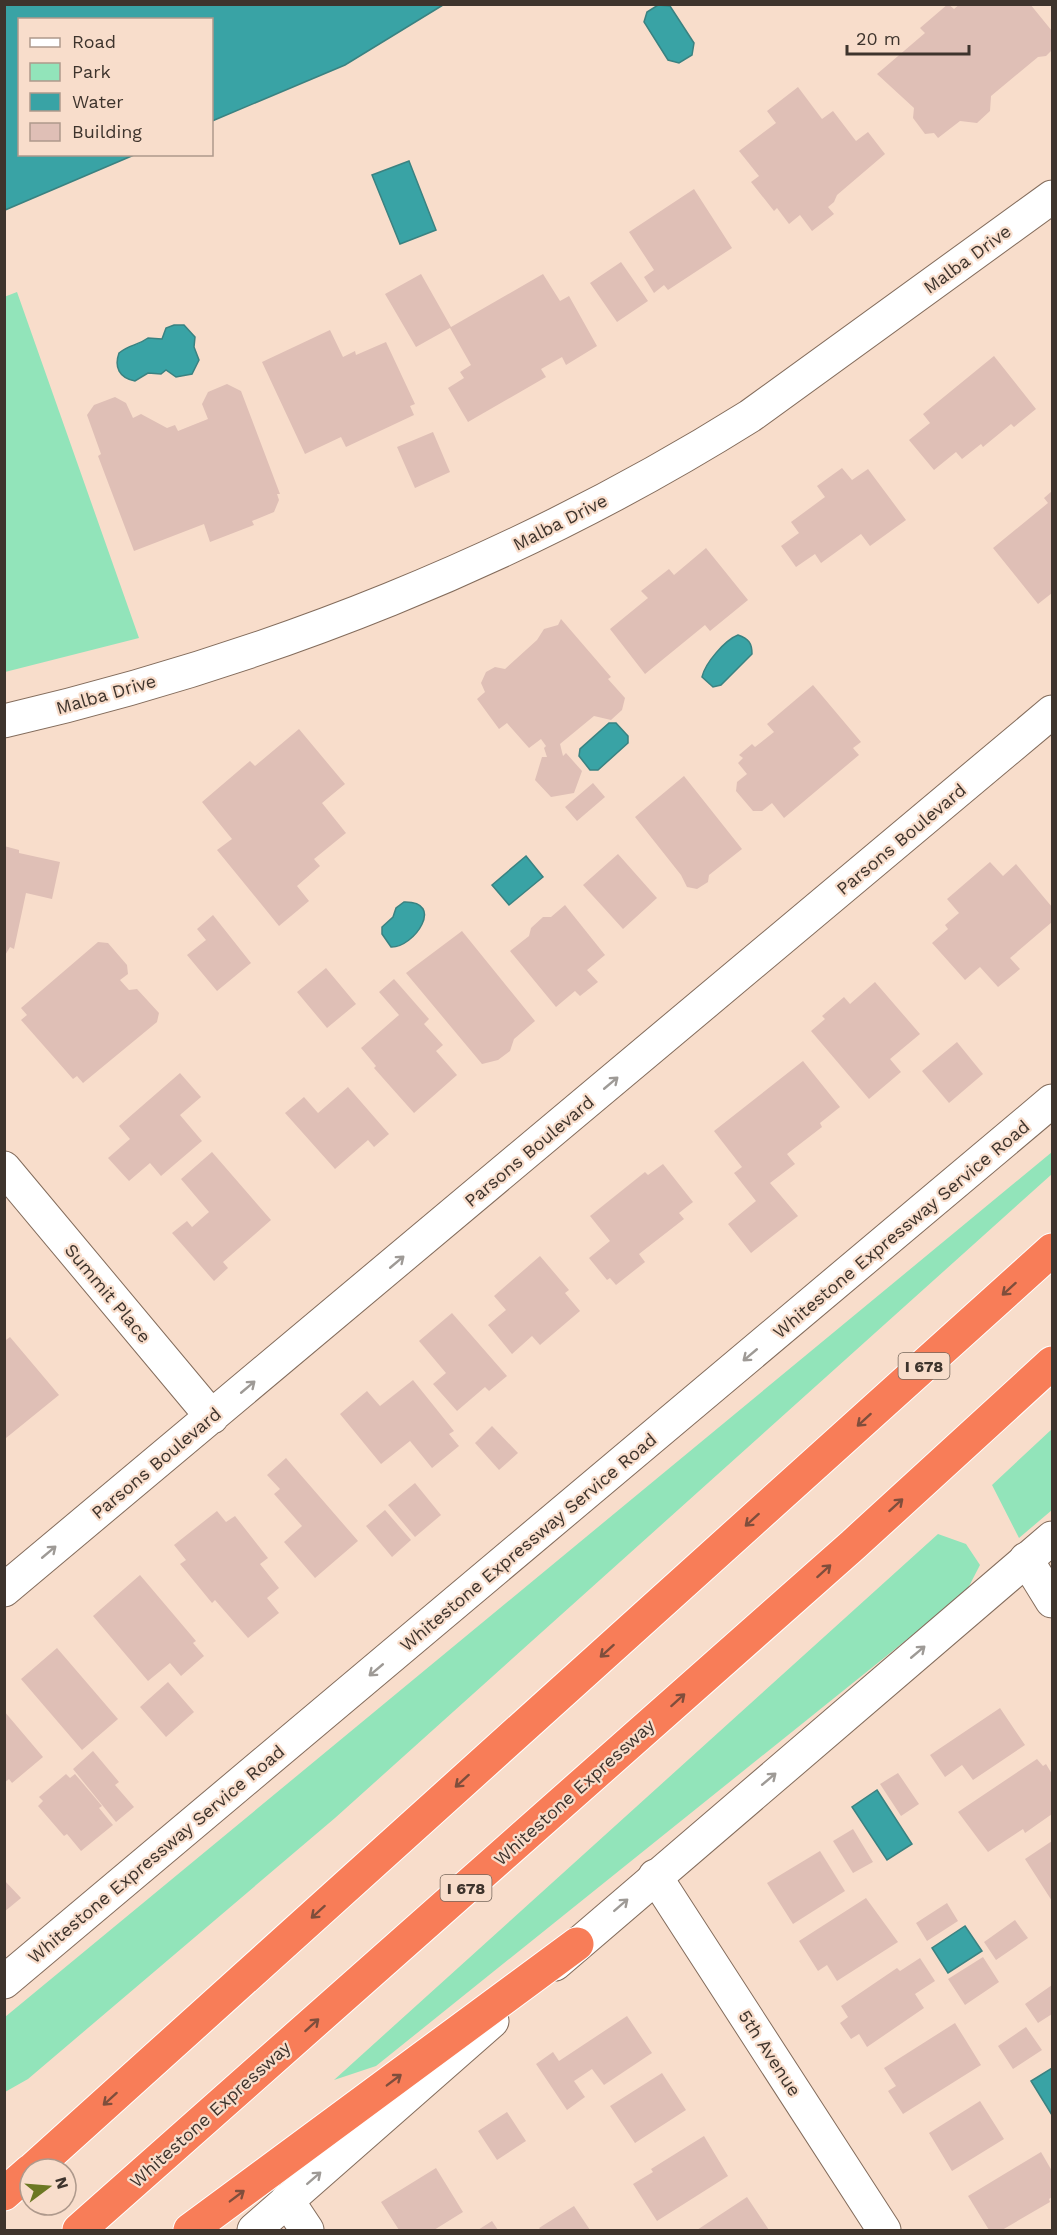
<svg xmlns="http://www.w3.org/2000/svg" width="1057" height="2235" font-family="'Work Sans',sans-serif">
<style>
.green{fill:#92e4ba}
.water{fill:#39a3a5;stroke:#3a8281;stroke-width:1.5}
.building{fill:#dfbfb6}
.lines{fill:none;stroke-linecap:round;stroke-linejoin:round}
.street-casing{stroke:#836c5c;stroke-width:35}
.secondary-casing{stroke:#836c5c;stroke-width:35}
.highway-casing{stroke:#fff;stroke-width:35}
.street{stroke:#fff;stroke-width:33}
.secondary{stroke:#fff;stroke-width:33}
.highway{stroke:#f87d58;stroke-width:33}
.oneway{stroke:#9e9a96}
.oneway2{stroke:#7f4e3c}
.labels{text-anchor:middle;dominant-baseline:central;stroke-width:4.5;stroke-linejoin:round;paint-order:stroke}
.shield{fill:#f8ddcb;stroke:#76675c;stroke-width:1.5}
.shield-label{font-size:16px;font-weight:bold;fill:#3e342d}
.street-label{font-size:18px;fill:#3e342d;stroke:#f8ddcb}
</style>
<rect width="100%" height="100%" fill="#f8ddcb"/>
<!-- green -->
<path class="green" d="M17 292 139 638 5 672 4 297Z
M1052 1152V1174L335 1818 28 2079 5 2092V2017Z
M1052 1429V1510L1019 1538 992 1485Z
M938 1534 966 1544 980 1565 966 1592 376 2066 334 2080Z"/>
<!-- water -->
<path class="water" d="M5 4H443V5L345 65 212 121V20H20V154L134 155 5 210Z
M658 5 670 6 694 43 692 55 679 63 668 60 644 22 647 12Z
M409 161 436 230 400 244 372 175Z
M174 325H184L195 337 194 347 199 360 192 374 176 377 166 370 161 374 148 373 135 381C119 378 114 367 119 353 130 344 137 346 148 338L162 339 166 328Z
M738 635C749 639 752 643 752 654L721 685 713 687 702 677C705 663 725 640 738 635Z
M609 723H616L628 736V743L598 770H590L579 756 580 749Z
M526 856 543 877 509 905 492 885Z
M404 902C446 901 414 948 391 947L382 934V927L393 917 396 908Z
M877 1790 912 1844 887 1860 852 1807Z
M965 1926 982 1951 948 1973 932 1948Z
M1052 2068V2115L1031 2081Z"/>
<!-- building -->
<path class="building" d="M948 4 954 9 960 4H1030L1052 31V50L1046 56 1038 57 991 96 990 111 977 123 960 121 938 138 934 133 925 134 913 118 914 108 877 74 925 33 920 28Z
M798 87 822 119 833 111 856 141 868 132 885 154 837 195 834 202 828 207 834 214 812 231 800 215 789 224 777 208 774 211 751 182 759 176 739 151 776 123 767 111Z
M694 189 732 248 668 290 664 285 654 293 644 277 654 270 629 232Z
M621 262 648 301 617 322 590 283Z
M421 274 451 327 543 274 560 301 569 296 597 346 566 365 562 357 541 369 546 377 468 422 448 388 464 378 460 372 471 365 450 328 416 347 385 294Z
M330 330 343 357 355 351 356 355 386 342 415 404 410 406 414 415 346 447 341 437 305 454 262 362Z
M994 356 1036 409 1014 427 1011 424 983 447 981 444 962 459 956 452 934 470 909 440 930 423 923 414Z
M227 384 241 391 280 494H277L279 500 274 512 252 521 254 525 210 542 204 524 134 551 98 456 101 454 87 415 94 405 115 397 126 403 133 418 141 414 167 428 175 425 178 431 208 419 202 404 208 392Z
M433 432 450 472 415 488 397 447Z
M842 468 852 480 868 469 906 520 870 546 861 534 821 563 815 554 796 567 781 546 799 533 791 522 825 497 817 486Z
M1052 491V593L1038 604 993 548 1048 503 1044 498Z
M706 548 748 600 710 631 705 625 645 674 610 629 648 598 641 591 669 569 674 575Z
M561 619 611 677 608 679 625 698 622 710 611 720 594 716 560 744 563 756 566 753 582 771 574 793 551 797 535 780 542 757H547L544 748 546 746 541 739 529 748 507 723 499 729 477 699 485 692 481 683 486 672 495 667 505 669 537 640 544 629 558 625Z
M813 685 861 742 853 748 859 755 784 818 772 803 762 811H753L736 791 737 782 747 774 738 763 743 758 739 755 752 744 755 747 774 732 767 724Z
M299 729 345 784 322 803 346 833 314 859 320 866 297 886 309 901 279 926 217 850 232 839 202 802 250 761 255 766Z
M684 776 742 849 709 875 708 882 697 889 687 887 681 875 635 817Z
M593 783 605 797 577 821 565 807Z
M4 846 19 850V853L60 862 52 899 26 893 14 949 10 947 4 957Z
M618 854 657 898 623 929 583 885Z
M990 862 1003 876 1016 864 1052 907V922L1010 958 1020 969 998 987 980 967 965 980 932 943 948 929 945 925 959 913 947 899Z
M565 905 605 955 587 970 598 982 580 996 575 991 556 1007 510 951 529 936 531 928 543 917H551Z
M213 915 251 963 217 991 187 955 206 940 197 929Z
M462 931 535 1021 514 1039 510 1051 498 1060 482 1064 406 973Z
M98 942 108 943 127 965 128 974 120 980 129 990 137 989 159 1013 157 1022 83 1083 77 1076 73 1079 21 1020 27 1015 21 1008Z
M326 968 356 1004 327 1028 297 992Z
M394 979 429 1019 424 1024 443 1045 436 1051 457 1075 414 1113 374 1068 376 1066 361 1048 399 1015 379 992Z
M875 982 920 1034 890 1059 901 1072 869 1099 811 1031 825 1019 822 1016 844 997 850 1004Z
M957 1042 983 1074 949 1103 922 1071Z
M803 1061 840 1107 820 1123 822 1127 787 1154 795 1164 770 1183 798 1216 751 1253 728 1224 756 1201 734 1173 742 1167 714 1131Z
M180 1073 201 1097 180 1115 202 1141 161 1176 150 1163 129 1181 108 1158 130 1139 119 1126Z
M348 1087 389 1134 374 1147 368 1140 335 1169 285 1113 304 1097 318 1113Z
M212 1152 271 1220 223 1262 228 1268 214 1281 172 1233 187 1221 192 1227 209 1212 181 1179Z
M663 1164 693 1202 679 1213 684 1219 639 1254 645 1262 616 1285 610 1278 607 1280 589 1258 610 1241 590 1216 645 1172 648 1175Z
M540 1256 569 1290 565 1293 580 1311 540 1345 532 1336 512 1354 488 1325 506 1310 494 1296Z
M452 1313 507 1376 489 1391 485 1387 457 1411 433 1384 446 1373 419 1341Z
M10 1337 59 1395 6 1438 4 1338 6 1340Z
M413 1380 454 1431 449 1434 459 1446 432 1468 410 1441 381 1464 340 1414 367 1391 380 1406Z
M492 1426 518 1453 499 1470 475 1443Z
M286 1458 358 1541 315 1578 284 1542 302 1526 274 1494 280 1489 267 1475Z
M415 1483 441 1515 415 1537 388 1505Z
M385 1510 411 1540 392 1557 366 1526Z
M217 1511 226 1522 235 1516 268 1558 260 1564 279 1588 267 1598 279 1613 248 1638 215 1600 212 1603 180 1564 186 1560 174 1545Z
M140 1575 196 1641 193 1643 204 1656 181 1676 170 1663 148 1681 93 1616Z
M57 1648 118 1719 82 1750 21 1679Z
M168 1682 194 1712 166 1737 140 1707Z
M1000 1708 1025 1745 973 1780 962 1765 945 1777 930 1755Z
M4 1711 43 1757 12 1783 9 1779 4 1783Z
M93 1751 119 1782 115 1785 134 1807 116 1822 73 1769Z
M1037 1759 1043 1766 1046 1764 1052 1774V1814L1025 1833 1023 1829 988 1852 958 1812Z
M898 1773 919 1804 901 1816 880 1784Z
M66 1774 70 1778 75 1774 102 1806 99 1808 113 1825 81 1851 67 1834 64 1836 38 1806 43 1801 39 1797Z
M853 1829 873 1862 853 1873 833 1841Z
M1052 1841V1901L1025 1859Z
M820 1851 845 1891 793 1924 767 1883Z
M4 1880 21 1898 4 1912Z
M866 1898 898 1942 837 1981 827 1965 818 1971 799 1941Z
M947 1903 958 1921 927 1941 916 1923Z
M1015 1920 1028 1938 996 1960 984 1942Z
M983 1957 999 1982 965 2005 948 1979Z
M920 1958 935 1981 915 1994 924 2008 867 2047 859 2034 851 2039 840 2023 848 2017 841 2006 897 1968 900 1971Z
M1052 1985V2014L1038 2023 1025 2004Z
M627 2016 652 2053 604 2085 592 2069 574 2081 585 2097 567 2110 536 2064 553 2052 559 2061Z
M955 2023 981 2065 903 2114 888 2091 896 2086 884 2068Z
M1026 2027 1042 2050 1013 2069 998 2046Z
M662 2073 686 2110 635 2143 610 2106Z
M980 2101 1004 2139 952 2171 929 2133Z
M507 2112 526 2141 497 2160 478 2131Z
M704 2136 728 2176 657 2221 633 2184 653 2172 651 2169Z
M1041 2152 1052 2171V2197L1049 2199 1050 2202 1002 2230H989L968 2196Z
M436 2168 463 2212 434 2230H399L381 2202Z
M747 2197 769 2230H697Z
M574 2206 590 2230H541L539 2228Z
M492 2221 498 2230H478Z"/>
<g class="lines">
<!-- street casing -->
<g class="street-casing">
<path id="street" d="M4 721C267 660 522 559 750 416L1052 197
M4 1168 212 1417
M1026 1559 1052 1601
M4 1590 1052 712
M655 1876 884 2230
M287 2200 307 2230"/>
</g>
<!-- secondary casing -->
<g class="secondary-casing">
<path id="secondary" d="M555 1964 1052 1538
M4 1982 1052 1101
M254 2230 492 2021"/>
</g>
<!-- highway casing -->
<g class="highway-casing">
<path id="highway" d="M33 2169 1052 1250
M4 2194 30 2171
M79 2230 853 1545 1052 1363
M190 2230 577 1944"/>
</g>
<!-- street -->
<use href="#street" class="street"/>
<!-- secondary -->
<use href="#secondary" class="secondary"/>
<!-- highway -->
<use href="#highway" class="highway"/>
</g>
<!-- one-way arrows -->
<defs><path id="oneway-shaft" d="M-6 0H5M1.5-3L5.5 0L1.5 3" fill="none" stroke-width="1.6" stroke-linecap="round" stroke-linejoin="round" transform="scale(1.5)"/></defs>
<g class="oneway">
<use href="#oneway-shaft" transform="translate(611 1083) rotate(-40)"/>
<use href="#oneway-shaft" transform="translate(397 1262) rotate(-40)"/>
<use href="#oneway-shaft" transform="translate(750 1355) rotate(140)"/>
<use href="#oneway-shaft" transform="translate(248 1387) rotate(-40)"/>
<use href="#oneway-shaft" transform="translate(49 1552) rotate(-40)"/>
<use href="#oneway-shaft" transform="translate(918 1652) rotate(-40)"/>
<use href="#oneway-shaft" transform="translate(376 1670) rotate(140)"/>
<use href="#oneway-shaft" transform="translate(769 1779) rotate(-40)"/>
<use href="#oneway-shaft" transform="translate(621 1905) rotate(-41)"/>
<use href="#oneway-shaft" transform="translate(314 2178) rotate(-41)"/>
</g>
<g class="oneway2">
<use href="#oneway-shaft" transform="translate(1009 1289) rotate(138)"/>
<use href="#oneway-shaft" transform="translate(864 1420) rotate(138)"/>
<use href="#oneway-shaft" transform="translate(896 1505) rotate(-42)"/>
<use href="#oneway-shaft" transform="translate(752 1520) rotate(138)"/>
<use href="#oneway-shaft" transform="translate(824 1571) rotate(-42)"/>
<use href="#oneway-shaft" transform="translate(607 1651) rotate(138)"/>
<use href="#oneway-shaft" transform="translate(678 1700) rotate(-42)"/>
<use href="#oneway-shaft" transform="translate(462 1781) rotate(138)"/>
<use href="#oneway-shaft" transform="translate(318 1912) rotate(138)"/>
<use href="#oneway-shaft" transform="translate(312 2025) rotate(-42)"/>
<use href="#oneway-shaft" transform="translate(394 2080) rotate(-37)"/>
<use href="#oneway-shaft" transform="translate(110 2099) rotate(138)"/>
<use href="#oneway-shaft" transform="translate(237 2196) rotate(-37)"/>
</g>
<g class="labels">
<!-- shield labels -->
<g class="shield">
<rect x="898.5" y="1353" width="51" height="26" rx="4.5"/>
<rect x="440.5" y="1875" width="51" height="26" rx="4.5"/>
</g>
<g class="shield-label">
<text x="924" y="1366">I 678</text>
<text x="466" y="1888">I 678</text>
</g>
<!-- street labels -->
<g class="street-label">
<text transform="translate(967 259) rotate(-36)">Malba Drive</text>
<text transform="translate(560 522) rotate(-27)">Malba Drive</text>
<text transform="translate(106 694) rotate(-16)">Malba Drive</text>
<text transform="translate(901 839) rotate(-40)">Parsons Boulevard</text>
<text transform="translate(529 1151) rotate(-40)">Parsons Boulevard</text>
<text transform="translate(901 1229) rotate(-40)">Whitestone Expressway Service Road</text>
<text transform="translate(108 1293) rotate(50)">Summit Place</text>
<text transform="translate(156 1463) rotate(-40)">Parsons Boulevard</text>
<text transform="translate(528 1542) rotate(-40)">Whitestone Expressway Service Road</text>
<text transform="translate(574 1792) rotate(-42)">Whitestone Expressway</text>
<text transform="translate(156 1854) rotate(-40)">Whitestone Expressway Service Road</text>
<text transform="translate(770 2053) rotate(57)">5th Avenue</text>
<text transform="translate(210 2114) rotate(-42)">Whitestone Expressway</text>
</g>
</g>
<!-- border -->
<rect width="1057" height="2235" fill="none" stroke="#3e342d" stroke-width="12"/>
<!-- legend -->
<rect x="18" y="18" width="195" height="138" fill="#f8ddcb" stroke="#ae998c" stroke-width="1.5"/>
<rect x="30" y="38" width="30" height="9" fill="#ffffff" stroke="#ae998c" stroke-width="1.5"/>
<text x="72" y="48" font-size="18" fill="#3e342d">Road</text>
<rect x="30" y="63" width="30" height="18" fill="#92e4ba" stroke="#ae998c" stroke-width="1.5"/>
<text x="72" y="78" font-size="18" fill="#3e342d">Park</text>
<rect x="30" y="93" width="30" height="18" fill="#39a3a5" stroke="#ae998c" stroke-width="1.5"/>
<text x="72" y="108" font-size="18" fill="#3e342d">Water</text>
<rect x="30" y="123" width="30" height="18" fill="#dfbfb6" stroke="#ae998c" stroke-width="1.5"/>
<text x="72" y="138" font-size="18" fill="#3e342d">Building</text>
<!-- north arrow -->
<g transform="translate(48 2187) rotate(74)"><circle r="28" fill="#f8ddcb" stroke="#ae998c" stroke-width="1.5"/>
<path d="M0-4.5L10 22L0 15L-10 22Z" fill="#6c7823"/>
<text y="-9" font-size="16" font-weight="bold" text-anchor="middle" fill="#3e342d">N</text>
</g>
<!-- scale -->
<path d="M847 45v9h122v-9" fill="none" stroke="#3e342d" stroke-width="3"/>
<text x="856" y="45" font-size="18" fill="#3e342d" stroke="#f8ddcb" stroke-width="4.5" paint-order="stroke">20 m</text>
</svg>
